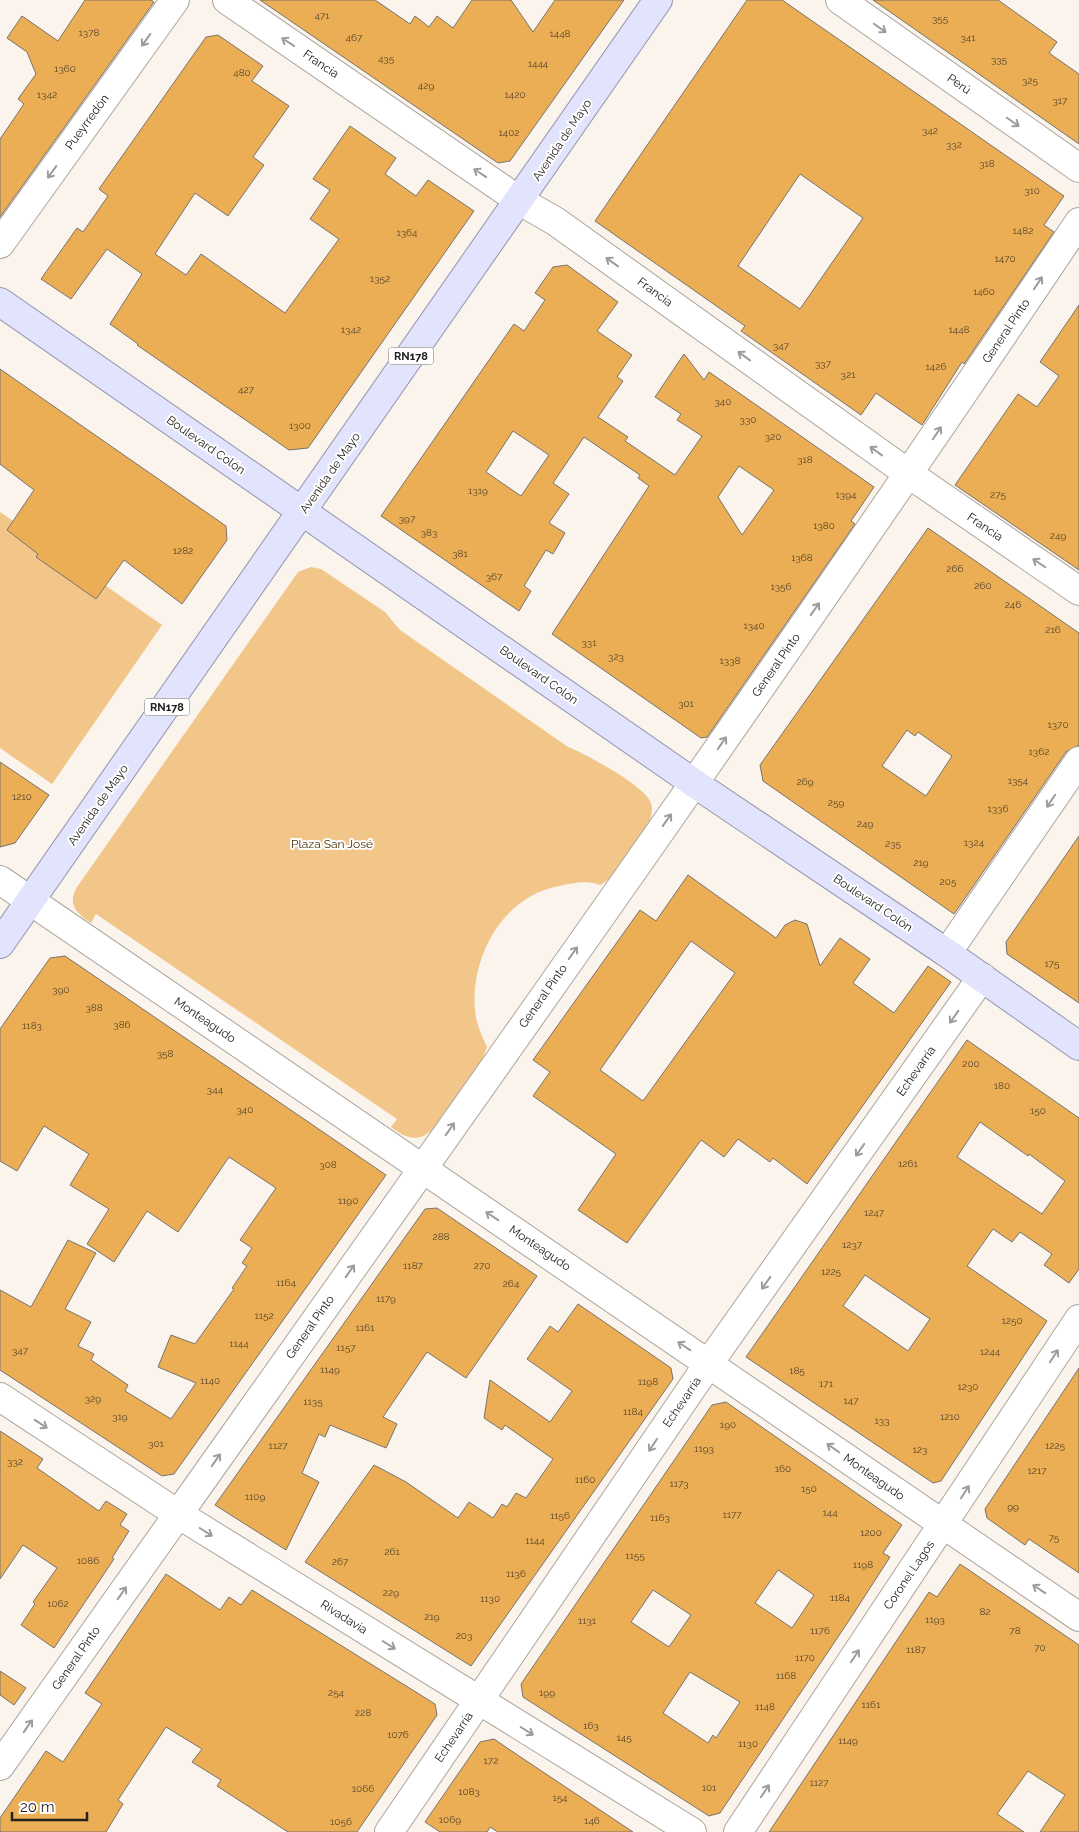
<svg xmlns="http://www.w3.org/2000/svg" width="1079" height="1832" font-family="Raleway,sans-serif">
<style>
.green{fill:#f2c589}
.building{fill:#ebae54;stroke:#78736d;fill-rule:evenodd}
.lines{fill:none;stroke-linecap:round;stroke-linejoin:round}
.minor-casing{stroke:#aba59e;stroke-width:30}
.major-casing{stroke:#9294ae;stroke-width:30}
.minor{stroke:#fff;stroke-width:28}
.major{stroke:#e2e4fd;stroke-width:28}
.oneway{stroke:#9c9c9a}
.labels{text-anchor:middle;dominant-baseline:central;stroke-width:4;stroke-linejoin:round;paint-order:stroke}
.number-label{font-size:10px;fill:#56452c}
.shield{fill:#fff;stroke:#666462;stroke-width:1}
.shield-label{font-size:11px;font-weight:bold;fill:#24221f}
.street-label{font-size:12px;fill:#24221f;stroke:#fff}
.park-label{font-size:12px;fill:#472f07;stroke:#fff}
</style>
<rect width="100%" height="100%" fill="#faf4ec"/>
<!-- green -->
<path class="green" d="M0 512 162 625 52 784 0 748Z
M311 567 321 569 385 612 400 630 568 747C586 754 637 782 648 798 652 803 653 810 651 816 647 832 619 865 608 880L600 885C586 880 574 883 559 886 503 896 470 957 475 1011 476 1023 482 1036 487 1047L483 1058 432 1130C418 1143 405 1138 391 1127L397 1119 96 914 91 923C76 913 67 904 77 887L298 572Z"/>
<!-- building -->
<path class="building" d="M85 0H151L154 2 0 217V139L24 104 18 99 36 74 27 52 7 38 22 16 58 41Z
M260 0H375L410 24 415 16 429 27 437 16 453 28 472 0H511L533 32 555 0H624L510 161 498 163Z
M747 0H782L1064 196 1044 225 1054 232 964 364 962 362 922 425 876 393 861 415 741 331 745 326 595 221ZM800 174 863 218 800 309 738 266Z
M873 0H998L1057 42 1049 53 1079 74V144Z
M218 35 263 66 252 81 289 106 253 157 264 165 228 216 195 193 155 254 186 275 201 254 285 313 339 239 310 219 330 190 313 179 350 126 396 158 385 174 416 196 428 180 474 211 308 448 289 450 137 345 138 344 110 324 142 274 107 249 71 299 41 279 77 228 83 232 108 196 99 189 206 37Z
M567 265 618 302 597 331 632 355 617 377 623 381 598 417 628 437 625 441 675 475 702 436 677 420 681 414 655 397 684 354 704 380 709 372 874 487 851 521 855 524 707 737 701 738 552 634 649 486 638 478 640 475 584 437 553 483 569 494 549 523 565 533 553 554 546 550 524 586 531 591 519 611 381 516 514 324 524 331 545 300 535 293 553 267ZM513 431 549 455 521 496 486 472ZM739 466 774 490 742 535 718 497Z
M1079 305V570L955 485 1018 394 1037 407 1059 376 1040 362Z
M0 369 226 526 227 540 182 604 124 560 96 599 36 557 38 554 7 530 34 490 0 464Z
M928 528 1079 633V745L1066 752 954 914 763 781 760 765ZM907 730 915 736 918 732 952 756 926 796 882 766Z
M0 762 49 795 15 843 0 847Z
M1079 836V1003L1007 954 1006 942Z
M688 875 776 938 785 925 795 920 807 924 820 966 840 938 870 959 853 983 894 1013 928 966 951 982 807 1184 773 1158 770 1162 738 1139 724 1157 701 1140 627 1243 578 1210 616 1154 533 1096 550 1072 533 1060 640 910 656 921ZM691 941 735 973 643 1101 600 1070Z
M65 956 386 1175 174 1474 162 1476 0 1370V1290L31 1307 68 1240 96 1253 65 1309 91 1322 78 1346 94 1354 91 1360 128 1385 125 1391 171 1419 196 1383 158 1367 171 1335 195 1344 234 1289 232 1288 247 1266 242 1263 252 1248 240 1240 276 1188 229 1157 178 1232 147 1211 114 1262 87 1244 109 1209 70 1185 89 1154 44 1126 17 1171 0 1161V1029L50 958Z
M967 1040 1079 1118V1269L1069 1283 1044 1265 1052 1254 1020 1232 1012 1242 993 1229 967 1266 1047 1321 941 1481 933 1483 746 1357ZM980 1122 1028 1156 1029 1154 1065 1181 1042 1214 957 1157ZM865 1275 930 1319 908 1351 843 1306Z
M437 1208 537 1276 466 1378 427 1352 383 1417 397 1424 386 1448 330 1425 325 1437 319 1434 302 1473 319 1482 286 1550 215 1505 425 1209Z
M578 1304 671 1368 673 1379 471 1666 305 1562 374 1465 406 1482 458 1518 469 1502 493 1518 502 1504 507 1507 516 1493 526 1498 553 1459 505 1425 502 1430 484 1418 490 1380 550 1422 572 1391 527 1359 550 1326 558 1332Z
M1079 1368V1573L1029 1539 1025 1545 987 1518 985 1509Z
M726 1402 902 1525 883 1553 890 1557 850 1619 720 1813 709 1816 523 1697 521 1684 712 1405ZM778 1570 814 1595 792 1628 755 1603ZM653 1590 691 1615 669 1647 631 1622ZM690 1672 740 1702 716 1738 713 1735 708 1743 663 1713Z
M0 1431 43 1459 37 1468 99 1511 106 1501 127 1514 120 1525 129 1531 112 1558 114 1559 54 1648 21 1625 35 1604 33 1602 57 1568 23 1545 0 1579Z
M960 1564 1079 1645V1832H1040L1065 1795 1028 1771 997 1814 1024 1832H769L929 1592 937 1597Z
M166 1574 220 1610 229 1597 241 1605 252 1590 435 1704 437 1715 357 1832H288L217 1786 221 1780 192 1762 202 1749 166 1727 118 1800 123 1804 106 1832H0V1818L46 1751 63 1762 102 1704 85 1693Z
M0 1671 26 1688 14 1705 0 1695Z
M494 1739 519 1756 633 1832H498L490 1827 487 1832H440L425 1822 480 1742Z"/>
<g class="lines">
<!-- minor casing -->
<g class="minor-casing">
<path id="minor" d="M227 0 520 201 555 221 909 474 1079 591
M840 0 1079 168
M0 244 175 0
M0 880 1079 1617
M947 953 1079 761
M0 1397 178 1514 692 1832
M0 1766C362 1253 729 743 1079 222
M389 1832 709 1363 982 977
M738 1832 1079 1319"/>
</g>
<!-- major casing -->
<g class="major-casing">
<path id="major" d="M0 302 694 783 947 953 1079 1046
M0 944 658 0"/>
</g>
<!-- minor -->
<use href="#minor" class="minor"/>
<!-- major -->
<use href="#major" class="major"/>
</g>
<!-- one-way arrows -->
<defs><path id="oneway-shaft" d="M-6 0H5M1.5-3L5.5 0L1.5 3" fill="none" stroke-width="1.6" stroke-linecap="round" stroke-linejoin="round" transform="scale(1.25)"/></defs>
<g class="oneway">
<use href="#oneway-shaft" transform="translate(880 28) rotate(35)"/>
<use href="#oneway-shaft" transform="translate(146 40) rotate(126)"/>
<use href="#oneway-shaft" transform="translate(288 42) rotate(-146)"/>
<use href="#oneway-shaft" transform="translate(1013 122) rotate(35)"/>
<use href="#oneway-shaft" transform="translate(52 172) rotate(126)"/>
<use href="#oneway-shaft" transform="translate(480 173) rotate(-146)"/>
<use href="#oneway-shaft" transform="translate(612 262) rotate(-144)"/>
<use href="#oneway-shaft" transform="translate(1038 283) rotate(-56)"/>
<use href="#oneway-shaft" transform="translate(744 356) rotate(-144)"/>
<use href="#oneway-shaft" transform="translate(937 433) rotate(-56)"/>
<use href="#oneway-shaft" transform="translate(876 451) rotate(-144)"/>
<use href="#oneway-shaft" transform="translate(1039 563) rotate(-146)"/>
<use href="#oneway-shaft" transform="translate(815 609) rotate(-55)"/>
<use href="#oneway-shaft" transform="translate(722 743) rotate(-55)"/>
<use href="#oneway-shaft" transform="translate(1051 801) rotate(124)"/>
<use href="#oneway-shaft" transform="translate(667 820) rotate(-55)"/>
<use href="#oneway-shaft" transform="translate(573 953) rotate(-55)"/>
<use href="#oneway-shaft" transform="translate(954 1017) rotate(125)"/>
<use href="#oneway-shaft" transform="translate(450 1129) rotate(-55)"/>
<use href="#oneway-shaft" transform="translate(860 1150) rotate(125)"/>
<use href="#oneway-shaft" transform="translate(492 1216) rotate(-146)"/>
<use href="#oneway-shaft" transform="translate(350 1271) rotate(-55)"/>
<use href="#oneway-shaft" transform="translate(766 1283) rotate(125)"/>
<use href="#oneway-shaft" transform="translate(684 1346) rotate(-146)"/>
<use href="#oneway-shaft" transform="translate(1054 1356) rotate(-57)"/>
<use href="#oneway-shaft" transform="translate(41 1424) rotate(33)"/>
<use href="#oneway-shaft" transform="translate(653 1445) rotate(124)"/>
<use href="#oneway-shaft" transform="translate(833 1448) rotate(-145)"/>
<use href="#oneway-shaft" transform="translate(216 1460) rotate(-55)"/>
<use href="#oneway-shaft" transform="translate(965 1492) rotate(-57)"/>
<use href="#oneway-shaft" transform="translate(206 1532) rotate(32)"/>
<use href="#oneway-shaft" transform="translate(1039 1589) rotate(-146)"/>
<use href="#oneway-shaft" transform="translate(122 1593) rotate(-55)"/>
<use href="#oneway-shaft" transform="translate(389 1645) rotate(32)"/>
<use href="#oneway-shaft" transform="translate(855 1656) rotate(-56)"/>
<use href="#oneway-shaft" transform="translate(28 1726) rotate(-55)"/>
<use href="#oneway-shaft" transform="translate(527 1731) rotate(32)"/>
<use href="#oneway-shaft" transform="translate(765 1791) rotate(-56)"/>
</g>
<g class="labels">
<!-- number labels -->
<g class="number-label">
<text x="322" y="15">471</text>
<text x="940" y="18">355</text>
<text x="89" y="32">1378</text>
<text x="560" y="33">1448</text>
<text x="354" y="37">467</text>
<text x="968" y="37">341</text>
<text x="386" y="58">435</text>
<text x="999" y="59">335</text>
<text x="538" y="63">1444</text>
<text x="65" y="68">1360</text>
<text x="242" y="72">480</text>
<text x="1030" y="80">325</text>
<text x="426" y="85">429</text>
<text x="47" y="94">1342</text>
<text x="515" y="94">1420</text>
<text x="1060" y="100">317</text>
<text x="930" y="130">342</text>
<text x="509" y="132">1402</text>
<text x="954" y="144">332</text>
<text x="987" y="163">318</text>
<text x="1032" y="190">310</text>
<text x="1023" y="230">1482</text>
<text x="407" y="232">1364</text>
<text x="1005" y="258">1470</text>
<text x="380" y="278">1352</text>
<text x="984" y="291">1460</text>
<text x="351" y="329">1342</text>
<text x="959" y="329">1448</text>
<text x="781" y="345">347</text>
<text x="823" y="363">337</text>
<text x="936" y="366">1426</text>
<text x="848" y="374">321</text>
<text x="246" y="389">427</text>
<text x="723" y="401">340</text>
<text x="748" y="419">330</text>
<text x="300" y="425">1300</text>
<text x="773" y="436">320</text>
<text x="805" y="459">318</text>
<text x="478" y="490">1319</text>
<text x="846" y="494">1394</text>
<text x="998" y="494">275</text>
<text x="407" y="518">397</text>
<text x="824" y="525">1380</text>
<text x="429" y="532">383</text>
<text x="1058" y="535">249</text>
<text x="183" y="550">1282</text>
<text x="460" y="553">381</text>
<text x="802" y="557">1368</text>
<text x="955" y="568">266</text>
<text x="494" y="576">367</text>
<text x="983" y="585">260</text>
<text x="781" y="586">1356</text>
<text x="1013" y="604">246</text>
<text x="754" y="625">1340</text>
<text x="1053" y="629">216</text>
<text x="589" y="642">331</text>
<text x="616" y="656">323</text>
<text x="730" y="660">1338</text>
<text x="686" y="703">301</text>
<text x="1058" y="724">1370</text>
<text x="1039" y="751">1362</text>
<text x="1018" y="780">1354</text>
<text x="805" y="781">269</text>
<text x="22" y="796">1210</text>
<text x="836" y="802">259</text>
<text x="998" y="808">1336</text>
<text x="865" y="823">249</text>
<text x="974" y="842">1324</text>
<text x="893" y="843">235</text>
<text x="921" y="862">219</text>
<text x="948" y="881">205</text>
<text x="1052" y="963">175</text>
<text x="61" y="989">390</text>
<text x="94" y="1007">388</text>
<text x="122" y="1024">386</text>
<text x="32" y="1025">1183</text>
<text x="165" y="1053">358</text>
<text x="971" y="1063">200</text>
<text x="1002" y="1085">180</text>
<text x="215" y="1089">344</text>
<text x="245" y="1109">340</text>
<text x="1038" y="1110">150</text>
<text x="908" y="1163">1261</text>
<text x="328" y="1164">308</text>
<text x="348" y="1200">1190</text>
<text x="874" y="1212">1247</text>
<text x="441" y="1236">288</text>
<text x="852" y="1244">1237</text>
<text x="413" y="1265">1187</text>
<text x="482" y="1265">270</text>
<text x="831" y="1271">1225</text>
<text x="286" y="1282">1164</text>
<text x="511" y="1283">264</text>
<text x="386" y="1298">1179</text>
<text x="264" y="1315">1152</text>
<text x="1012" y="1320">1250</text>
<text x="365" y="1327">1161</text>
<text x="239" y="1343">1144</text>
<text x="346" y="1347">1157</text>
<text x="20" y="1350">347</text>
<text x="990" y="1351">1244</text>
<text x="330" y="1369">1149</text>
<text x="797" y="1370">185</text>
<text x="210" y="1380">1140</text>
<text x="648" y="1381">1198</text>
<text x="826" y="1383">171</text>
<text x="968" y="1386">1230</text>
<text x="93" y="1398">329</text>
<text x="851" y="1400">147</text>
<text x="313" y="1401">1135</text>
<text x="633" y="1411">1184</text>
<text x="120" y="1416">319</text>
<text x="950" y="1416">1210</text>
<text x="882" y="1420">133</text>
<text x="728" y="1424">190</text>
<text x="156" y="1443">301</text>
<text x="278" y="1445">1127</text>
<text x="1055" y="1445">1225</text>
<text x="704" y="1448">1193</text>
<text x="920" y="1449">123</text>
<text x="15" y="1461">332</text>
<text x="783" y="1468">160</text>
<text x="1037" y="1470">1217</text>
<text x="585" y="1479">1160</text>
<text x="679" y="1483">1173</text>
<text x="809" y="1488">150</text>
<text x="255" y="1496">1109</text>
<text x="1013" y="1506">99</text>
<text x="830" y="1512">144</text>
<text x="732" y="1514">1177</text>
<text x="560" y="1515">1156</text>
<text x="660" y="1517">1163</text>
<text x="871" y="1532">1200</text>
<text x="1054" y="1537">75</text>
<text x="535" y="1540">1144</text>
<text x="392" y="1551">261</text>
<text x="635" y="1555">1155</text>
<text x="88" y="1560">1086</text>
<text x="340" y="1561">267</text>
<text x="863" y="1564">1198</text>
<text x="516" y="1573">1136</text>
<text x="391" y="1592">229</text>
<text x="840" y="1597">1184</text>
<text x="490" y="1598">1130</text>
<text x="58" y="1603">1062</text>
<text x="985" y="1611">82</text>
<text x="432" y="1616">219</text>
<text x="935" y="1619">1193</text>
<text x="587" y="1620">1131</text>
<text x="820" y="1630">1176</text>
<text x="1015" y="1630">78</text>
<text x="464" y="1635">203</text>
<text x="1040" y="1647">70</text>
<text x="916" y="1649">1187</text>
<text x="805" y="1657">1170</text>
<text x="786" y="1675">1168</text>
<text x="336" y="1692">254</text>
<text x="547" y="1692">199</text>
<text x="871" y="1704">1161</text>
<text x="765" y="1706">1148</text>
<text x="363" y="1712">228</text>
<text x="591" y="1725">163</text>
<text x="398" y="1734">1076</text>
<text x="624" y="1737">145</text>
<text x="848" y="1740">1149</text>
<text x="748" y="1743">1130</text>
<text x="491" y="1760">172</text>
<text x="819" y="1782">1127</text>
<text x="709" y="1787">101</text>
<text x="363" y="1788">1066</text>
<text x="469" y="1791">1083</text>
<text x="560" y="1797">154</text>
<text x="450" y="1819">1069</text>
<text x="592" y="1820">146</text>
<text x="341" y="1821">1056</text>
</g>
<!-- shield labels -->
<g class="shield">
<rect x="388.5" y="347.5" width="45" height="17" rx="4"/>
<rect x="144.5" y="698.5" width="45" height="17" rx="4"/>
</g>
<g class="shield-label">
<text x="411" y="356">RN178</text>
<text x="167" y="707">RN178</text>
</g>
<!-- street labels -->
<g class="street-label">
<text transform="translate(321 64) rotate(34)">Francia</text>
<text transform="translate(959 84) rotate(35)">Perú</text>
<text transform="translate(87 122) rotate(-54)">Pueyrredón</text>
<text transform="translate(562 140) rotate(-56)">Avenida de Mayo</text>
<text transform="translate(655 292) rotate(36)">Francia</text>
<text transform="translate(1006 331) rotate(-56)">General Pinto</text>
<text transform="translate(206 445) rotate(35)">Boulevard Colón</text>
<text transform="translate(330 473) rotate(-55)">Avenida de Mayo</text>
<text transform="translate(985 527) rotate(34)">Francia</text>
<text transform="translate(776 665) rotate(-55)">General Pinto</text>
<text transform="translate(539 675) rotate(35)">Boulevard Colón</text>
<text transform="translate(98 805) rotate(-55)">Avenida de Mayo</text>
<text transform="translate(873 903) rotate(34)">Boulevard Colón</text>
<text transform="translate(543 996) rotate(-55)">General Pinto</text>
<text transform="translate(205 1020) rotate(34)">Monteagudo</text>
<text transform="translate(916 1071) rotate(-55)">Echevarría</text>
<text transform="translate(540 1248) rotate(34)">Monteagudo</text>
<text transform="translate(310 1327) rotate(-55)">General Pinto</text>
<text transform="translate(682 1402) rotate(-56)">Echevarría</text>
<text transform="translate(874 1477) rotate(35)">Monteagudo</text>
<text transform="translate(909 1575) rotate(-56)">Coronel Lagos</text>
<text transform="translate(344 1617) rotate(32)">Rivadavia</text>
<text transform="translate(76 1658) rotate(-55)">General Pinto</text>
<text transform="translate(454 1737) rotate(-56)">Echevarría</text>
</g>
<!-- park labels -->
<g class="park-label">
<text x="332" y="844">Plaza San José</text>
</g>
</g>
<!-- scale -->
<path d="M12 1812v8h75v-8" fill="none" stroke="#24221f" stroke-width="2.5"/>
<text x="20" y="1812" font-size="15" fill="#24221f" stroke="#ffffff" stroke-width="4" paint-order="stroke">20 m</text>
</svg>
